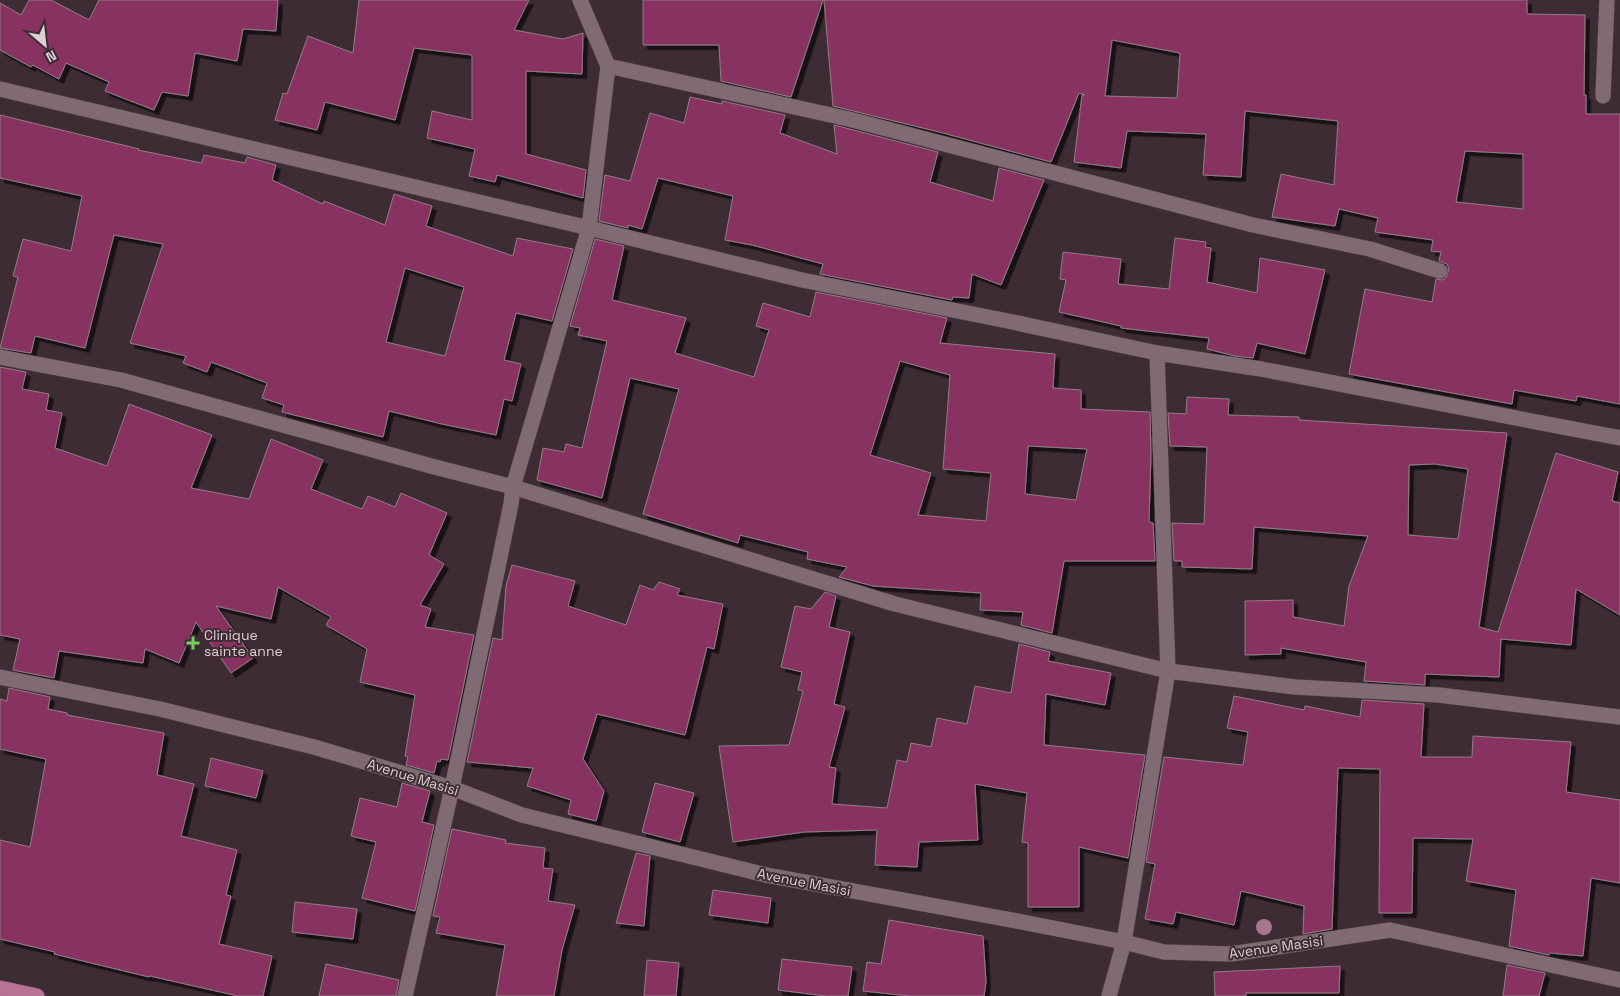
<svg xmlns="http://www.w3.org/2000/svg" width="1620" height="996" font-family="'Space Grotesk',sans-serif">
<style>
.building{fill:#873361;stroke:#927d86;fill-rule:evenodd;filter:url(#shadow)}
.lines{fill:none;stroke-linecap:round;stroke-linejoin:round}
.minor-casing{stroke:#574850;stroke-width:16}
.highway-casing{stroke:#574850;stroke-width:16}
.minor{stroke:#806b74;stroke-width:15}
.highway{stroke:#b87294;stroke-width:15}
.tree{fill:#a6768c}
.poi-dot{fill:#74d25c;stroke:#3e2c34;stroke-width:2}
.labels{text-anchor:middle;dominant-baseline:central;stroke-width:4;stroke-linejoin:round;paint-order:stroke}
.poi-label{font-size:14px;fill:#dbcfd4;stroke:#3e2c34;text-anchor:start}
.street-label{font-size:14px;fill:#dbcfd4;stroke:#3e2c34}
</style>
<defs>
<filter id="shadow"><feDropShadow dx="4.5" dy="4.5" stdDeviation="0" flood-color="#0009"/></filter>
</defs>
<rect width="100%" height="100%" fill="#3e2c34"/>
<!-- building -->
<path class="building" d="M29 0H51L89 20 99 0H278L276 31 243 29 237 61 195 53 188 96 162 92 154 110 105 91 109 82 66 63 59 79 33 65 31 67 0 50V3L21 15Z
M359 0H529L514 30 563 39 583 33 582 74 526 71V154L586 170 583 198 497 175 495 182 469 176 475 149 427 138 432 111 472 120V55L414 48 395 120 325 102 317 130 275 120 283 93 287 94 308 36 353 53Z
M643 0H823L791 97 721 81 719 45H643Z
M824 0H1527V14L1585 15 1584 95H1586V114H1620V404L1577 396 1576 401 1514 390 1512 404 1349 374 1365 289 1432 302 1436 279 1442 280 1446 278 1449 269 1447 264 1439 261 1441 252 1431 251 1433 240 1375 232 1378 218 1339 209 1335 226 1272 217 1281 174 1334 185 1338 121 1245 111 1241 177 1203 175 1206 134 1127 131 1121 168 1074 162 1082 95H1085L1079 93 1051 162 943 133 833 106ZM1112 40 1180 53 1177 98 1105 96ZM1465 151 1523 154V209L1456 202Z
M690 97 722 104V101L785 115 780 133 837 154 834 125 938 152 930 182 993 201 999 168 1044 180 1001 285 972 274 969 298 953 297 952 300 820 274 823 264 752 245 725 240 733 196 658 178 642 229 628 225V228L599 221 605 175 630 181 650 113 684 123Z
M0 115 139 149 138 150 202 163 204 155 245 163 247 157 276 165 272 180 323 204 324 201 385 225 394 194 432 206 426 226 513 256 517 238 573 249 552 321 516 313 504 360 521 364 512 401 504 399 496 435 442 424 389 411 383 437 282 412 284 405 262 398 267 383 211 362 207 372 183 363 186 356 130 343 163 244 114 235 85 348 35 336 31 353 0 348 18 277 13 276 23 239 71 251 82 196 0 178ZM405 268 464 287 445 356 386 342Z
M1175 238 1206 242 1205 247 1211 248 1207 282 1257 293 1260 258 1325 270 1305 354 1257 343 1253 358 1235 356 1207 349 1209 338 1121 328V326L1059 312 1066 280 1060 279 1063 252 1121 259 1118 284 1169 289Z
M595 239 624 246 612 300 686 318 675 353 754 377 769 330 756 326 763 303 810 317 816 292 947 318 940 343 1055 354 1053 388 1081 390V409L1150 412 1151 454 1149 522 1153 523 1155 561H1064L1052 633 1021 625 1023 612 980 610 981 593 873 586 839 577 847 567 807 559 808 552 740 535 738 543 643 514 679 389 630 378 602 498 537 480 543 448 564 452 566 444 582 448 607 341 578 335 580 328 570 326ZM900 361 950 375 943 469 991 473 986 521 918 515 931 473 870 455ZM1028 446 1087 449 1076 500 1025 494Z
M0 367 26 372 22 389 49 394 46 410 62 413 55 448 107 466 129 404 212 435 191 488 249 499 271 439 323 460 311 489 362 509 368 496 395 507 401 493 447 513 429 555 444 564 420 605 431 609 425 627 474 635 448 760 441 759 440 762 437 761 434 773 406 765 408 757 405 756 415 695 360 682 367 649 326 625 331 617 278 587 271 619 216 606 253 658 231 673 196 622 179 663 145 649 143 663 59 651 54 678 13 670 20 639 0 635Z
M1187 397 1229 399 1228 415 1299 417V420L1507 433 1479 627 1498 632 1556 453 1618 472 1612 501 1620 503V615L1576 589 1571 645 1501 639 1499 677 1425 674V685L1364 681 1366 662 1281 648V654L1245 655V601L1293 600V617L1344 626 1349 586 1368 536 1254 527 1252 569 1182 567V561H1174L1172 523 1204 524 1207 447 1170 446 1168 413 1186 414ZM1435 464 1468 469 1458 539 1408 535 1409 465Z
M512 565 575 581 568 606 626 625 640 585 653 590 659 582 680 589 677 595 723 604 714 649 707 647 685 735 597 714 583 759 604 791 596 821 568 814 571 800 527 786 533 768 467 762 493 638 502 640 506 586Z
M825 592 836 596 829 627 850 632 834 704 845 707 829 767 836 768 832 804 887 808 897 760 907 762 911 743 931 747 937 718 967 724 975 686 1011 693 1019 644 1050 652 1048 661 1111 673 1105 705 1046 694 1044 745 1145 755 1128 858 1079 847V907H1028V843L1022 842 1027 793 975 784 978 840 919 842 917 867 875 865 877 830 804 832 733 842 719 746 789 745 803 691 798 690 802 672 781 667 795 606 811 609Z
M9 688 50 697 48 709 67 713V715L164 733 157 775 194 784 181 836 237 850 226 895 231 896 219 944 272 956 263 996H238L150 976 149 977 54 954 55 952 0 939V840L30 847 46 759 0 749V699L7 701Z
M1234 696 1304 710 1305 706 1360 717 1362 700 1424 704 1421 757H1472L1473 736 1571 742 1566 792 1620 800V883L1591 878 1583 956 1550 953 1549 955 1509 946 1516 890 1466 881 1473 839 1413 838 1412 913H1379L1380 769 1338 768 1332 929 1303 934 1304 906 1241 891 1234 925 1176 912 1173 924 1145 919 1155 864 1146 862 1164 757 1243 765 1248 732 1227 728Z
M211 758 263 771 256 798 205 786Z
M402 783 430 791 422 822 434 825 415 911 362 898 376 842 351 836 360 798 397 807Z
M655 783 694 793 680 842 642 832Z
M452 829 506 840 505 843 545 848 543 868 553 869 548 901 575 905 562 950 554 996H496L505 945 436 933 440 917 433 916Z
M636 853 650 856 644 926 616 923Z
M713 890 771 898 768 923 709 915Z
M295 902 357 909 353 939 292 932Z
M889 920 983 936 986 982 984 996H910L863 991 867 962 881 964Z
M782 959 852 967 848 996H826L778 990Z
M647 960 679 963 676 996H644Z
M326 964 399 980 396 996H319Z
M1507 965 1545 973 1539 996H1503Z
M1340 966 1339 993H1246V996H1215L1214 972Z"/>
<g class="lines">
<!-- minor casing -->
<g class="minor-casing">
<path id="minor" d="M608 66 849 119 1253 225 1370 249 1440 271
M0 89 589 228 802 280 1008 321 1157 353 1261 369 1620 438
M1603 96 1607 0
M0 357 121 380 431 466 513 487 895 604 1168 671 1295 687 1439 695 1620 717
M0 677 160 709 314 747 452 788 522 815 766 875 1017 921 1124 942 1164 952 1231 954 1390 930 1620 980
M405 996 452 788 511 504 513 487 589 228 608 66 580 0
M1109 996 1124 942 1168 671 1157 353"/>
</g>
<!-- highway casing -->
<g class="highway-casing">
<path id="highway" d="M0 988 37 996"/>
</g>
<!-- minor -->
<use href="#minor" class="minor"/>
<!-- highway -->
<use href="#highway" class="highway"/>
</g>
<!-- trees -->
<circle class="tree" cx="1264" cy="927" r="8"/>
<!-- markers -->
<path class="poi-dot" d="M190.5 635.5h5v5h5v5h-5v5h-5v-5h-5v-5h5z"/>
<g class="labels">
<!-- poi labels -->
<g class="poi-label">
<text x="204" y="635">Clinique<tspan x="204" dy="16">sainte anne</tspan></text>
</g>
<!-- street labels -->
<g class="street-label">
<text transform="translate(413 777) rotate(17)">Avenue Masisi</text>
<text transform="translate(804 882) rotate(11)">Avenue Masisi</text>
<text transform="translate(1276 947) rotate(-8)">Avenue Masisi</text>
</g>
</g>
<!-- north arrow -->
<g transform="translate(45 45) rotate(152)" stroke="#3e2c34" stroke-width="4" paint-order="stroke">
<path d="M0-4L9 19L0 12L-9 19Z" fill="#dbcfd4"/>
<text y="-8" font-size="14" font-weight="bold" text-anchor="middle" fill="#dbcfd4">N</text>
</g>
</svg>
